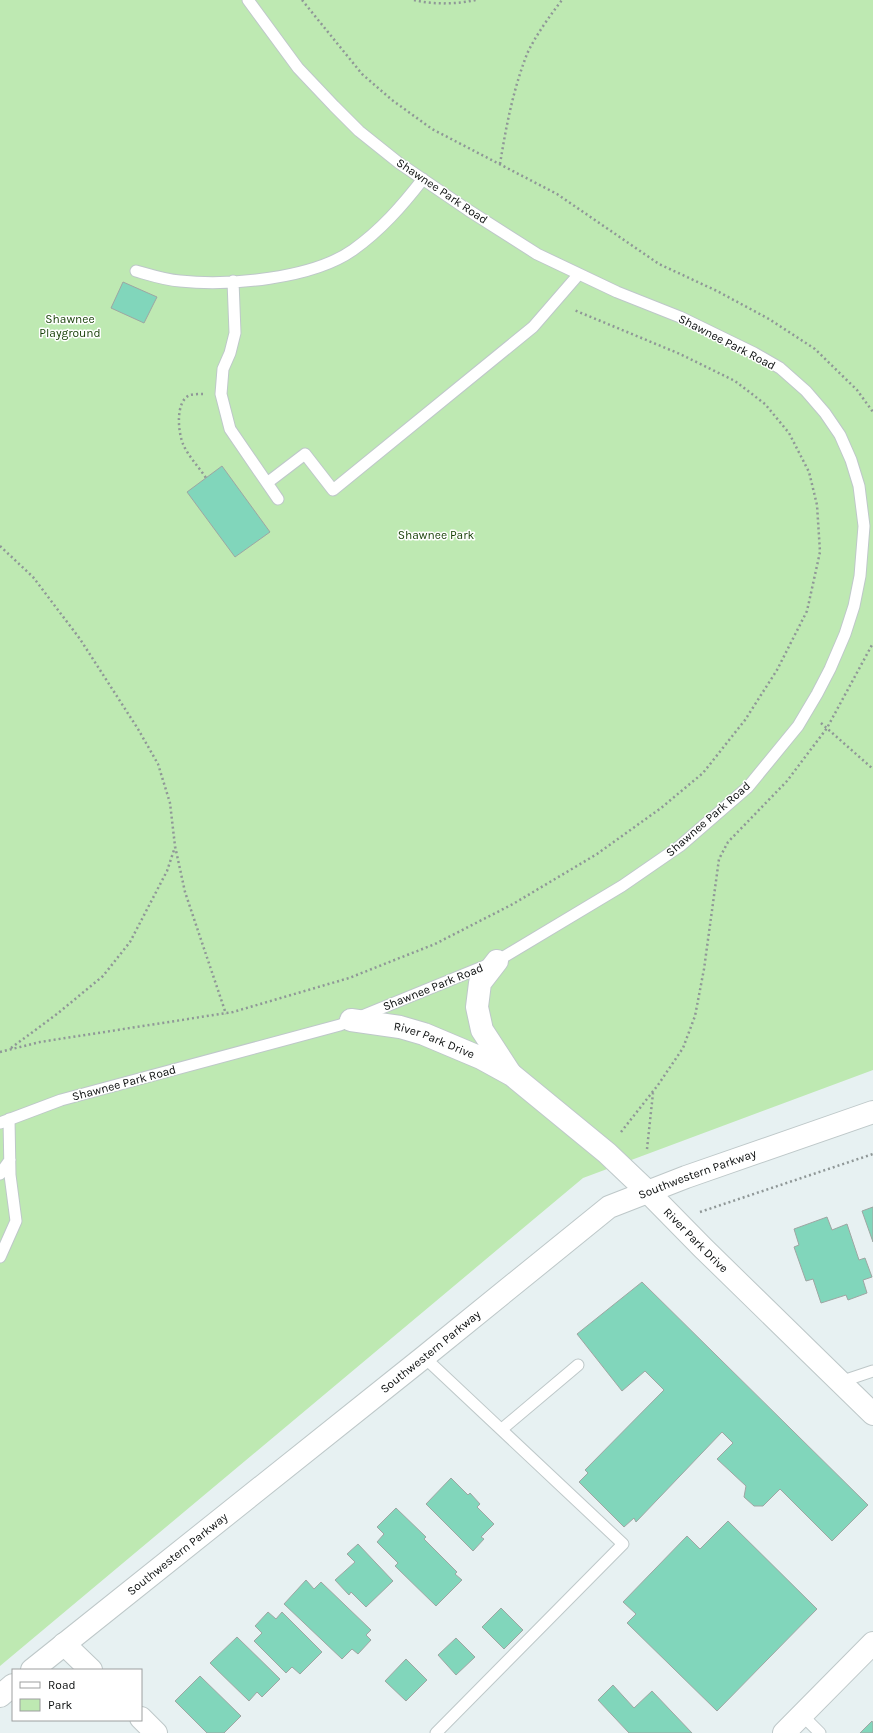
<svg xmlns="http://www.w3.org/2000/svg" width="873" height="1733" font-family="Karla,sans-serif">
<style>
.green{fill:#bee9b2}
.building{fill:#81d6bb;stroke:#9ea6a3}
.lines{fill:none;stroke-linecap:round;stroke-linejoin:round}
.service-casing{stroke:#bec8c9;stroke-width:13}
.minor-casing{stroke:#bec8c9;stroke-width:24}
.tertiary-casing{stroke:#bec8c9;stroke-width:24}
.path{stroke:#8f9797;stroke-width:2.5;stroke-dasharray:2 3;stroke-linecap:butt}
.service{stroke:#fff;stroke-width:11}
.minor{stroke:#fff;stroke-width:22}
.tertiary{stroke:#fff;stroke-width:22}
.labels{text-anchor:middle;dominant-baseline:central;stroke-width:3;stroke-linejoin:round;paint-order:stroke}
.street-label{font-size:12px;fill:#0b0e0e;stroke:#fff}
.park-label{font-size:12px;fill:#153f04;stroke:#fff}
</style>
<rect width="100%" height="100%" fill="#e7f1f2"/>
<!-- green -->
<path class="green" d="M0 0H873V1070L583 1178 0 1666Z"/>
<!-- building -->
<path class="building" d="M123 282 157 297 144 323 111 308Z
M222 466 270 532 235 557 187 492Z
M873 1207V1242L862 1211Z
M827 1217 832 1230 847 1224 859 1260 865 1258 872 1277 863 1280 867 1293 848 1300 846 1295 821 1303 813 1279 806 1281 794 1247 799 1245 794 1229Z
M642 1282 868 1505 832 1541 780 1489 763 1506H754L744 1497 746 1486 717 1459 733 1443 722 1432 636 1522 634 1518 624 1527 579 1482 588 1473 585 1470 664 1390 645 1371 622 1391 577 1334Z
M451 1478 468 1495 470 1493 480 1504 477 1507 494 1524 481 1537 484 1539 473 1551 426 1504Z
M396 1508 426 1537 424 1539 457 1572 455 1574 462 1580 436 1606 395 1566 398 1563 377 1542 384 1534 377 1527Z
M728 1521 817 1609 717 1711 627 1623 636 1614 623 1602 687 1536 700 1549Z
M358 1544 393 1581 366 1607 351 1592 349 1595 335 1580 355 1562 347 1554Z
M306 1580 314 1589 321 1582 371 1630 366 1635 371 1640 358 1654 352 1649 342 1659 284 1604Z
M501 1608 523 1630 504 1649 482 1627Z
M268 1612 276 1619 282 1612 322 1652 300 1674 292 1667 286 1673 254 1641 262 1633 255 1626Z
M237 1637 280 1679 262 1697 257 1692 249 1701 210 1663Z
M456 1638 475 1657 456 1675 438 1655Z
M406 1659 427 1680 406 1701 385 1681Z
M200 1676 241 1716 224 1733H207L175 1701Z
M613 1685 634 1708 652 1691 692 1733H629L598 1700Z
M872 1721 873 1723V1733H860Z"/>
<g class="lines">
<!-- service casing -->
<g class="service-casing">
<path id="service" d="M136 271C150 275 165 280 180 281 229 286 312 279 353 250 381 230 402 206 423 179
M233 281 235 333 230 353 223 369 221 394 230 429 278 499
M267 483 305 454 333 490 533 327 579 274
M0 1123 61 1100 340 1025 497 961 622 886 680 846 748 787 798 726 817 694 830 669 845 634 854 606 860 576 864 526 859 486 851 460 840 435 825 413 806 391 780 368 754 353 680 317 617 292 537 254 468 210 399 163 359 131 334 106 298 68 248 0
M0 1174 10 1160
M0 1257 16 1221 10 1175 9 1119
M424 1357 623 1544 436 1733
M840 1382 873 1371
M502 1429 578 1365
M802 1715 820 1733"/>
</g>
<!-- minor casing -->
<g class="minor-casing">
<g id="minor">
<path d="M497 961 480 983 477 1007 482 1030 510 1073"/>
<path id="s1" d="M351 1020 400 1027 424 1034 481 1058 512 1075 607 1153 648 1192"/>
<path d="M64 1644 91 1670"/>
<path d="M141 1718 156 1733"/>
<path d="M784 1733 873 1643"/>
</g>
</g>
<!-- tertiary casing -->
<g class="tertiary-casing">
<g id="tertiary">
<path id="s2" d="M648 1192 703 1248 873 1414"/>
<path id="s3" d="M32 1670 424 1357 609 1207 686 1177 873 1112"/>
<path d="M0 1696 13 1685"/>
</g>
</g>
<!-- path -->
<path class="path" d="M302 0 362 74 392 100 432 129 557 194 659 264 717 291 769 319 815 349 857 390 873 412
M414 0C434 5 457 4 476 0
M500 164C506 127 513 90 527 54 534 38 551 14 562 0
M203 394C199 394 194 394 190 395 175 401 178 432 183 444 188 456 199 467 206 478
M0 546 33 577 80 639 138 729 158 764 170 803 175 846 185 892 226 1014
M821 723 873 769
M11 1048 57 1014 103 976 130 942 167 871 175 847
M0 1052 40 1042 233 1012 349 978 435 944 513 904 597 854 661 808 703 773 745 720 777 670 807 611 820 552 817 505 809 472 789 433 765 404 735 381 680 354 574 310
M621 1132 658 1085 683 1048 695 1016 704 969 719 859 728 842 787 781 827 728 873 643
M647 1149 653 1093
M700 1212 873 1154"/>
<!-- service -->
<use href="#service" class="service"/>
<!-- minor -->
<use href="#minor" class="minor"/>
<!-- tertiary -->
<use href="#tertiary" class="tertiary"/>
</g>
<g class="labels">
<!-- street labels -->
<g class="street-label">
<text transform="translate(442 191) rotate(34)">Shawnee Park Road</text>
<text transform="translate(727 342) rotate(27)">Shawnee Park Road</text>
<text transform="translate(708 819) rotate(-41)">Shawnee Park Road</text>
<text transform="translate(433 987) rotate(-22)">Shawnee Park Road</text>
<text stroke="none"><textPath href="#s1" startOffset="86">River Park Drive</textPath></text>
<text transform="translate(124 1083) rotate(-15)">Shawnee Park Road</text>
<text stroke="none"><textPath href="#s3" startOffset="834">Southwestern Parkway</textPath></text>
<text stroke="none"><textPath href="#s2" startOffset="68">River Park Drive</textPath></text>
<text stroke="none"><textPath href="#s3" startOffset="510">Southwestern Parkway</textPath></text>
<text stroke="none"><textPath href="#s3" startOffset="186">Southwestern Parkway</textPath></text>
</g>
<!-- park labels -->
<g class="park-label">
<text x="70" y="319">Shawnee<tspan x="70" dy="14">Playground</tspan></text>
<text x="436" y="535">Shawnee Park</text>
</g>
</g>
<!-- legend -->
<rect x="12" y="1669" width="130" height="52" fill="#ffffff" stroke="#9d9f9f"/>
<rect x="20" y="1682" width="20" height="6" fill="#ffffff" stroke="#9d9f9f"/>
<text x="48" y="1689" font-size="12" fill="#0b0e0e">Road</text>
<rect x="20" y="1699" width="20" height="12" fill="#bee9b2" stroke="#9d9f9f"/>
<text x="48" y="1709" font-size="12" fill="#0b0e0e">Park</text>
</svg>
